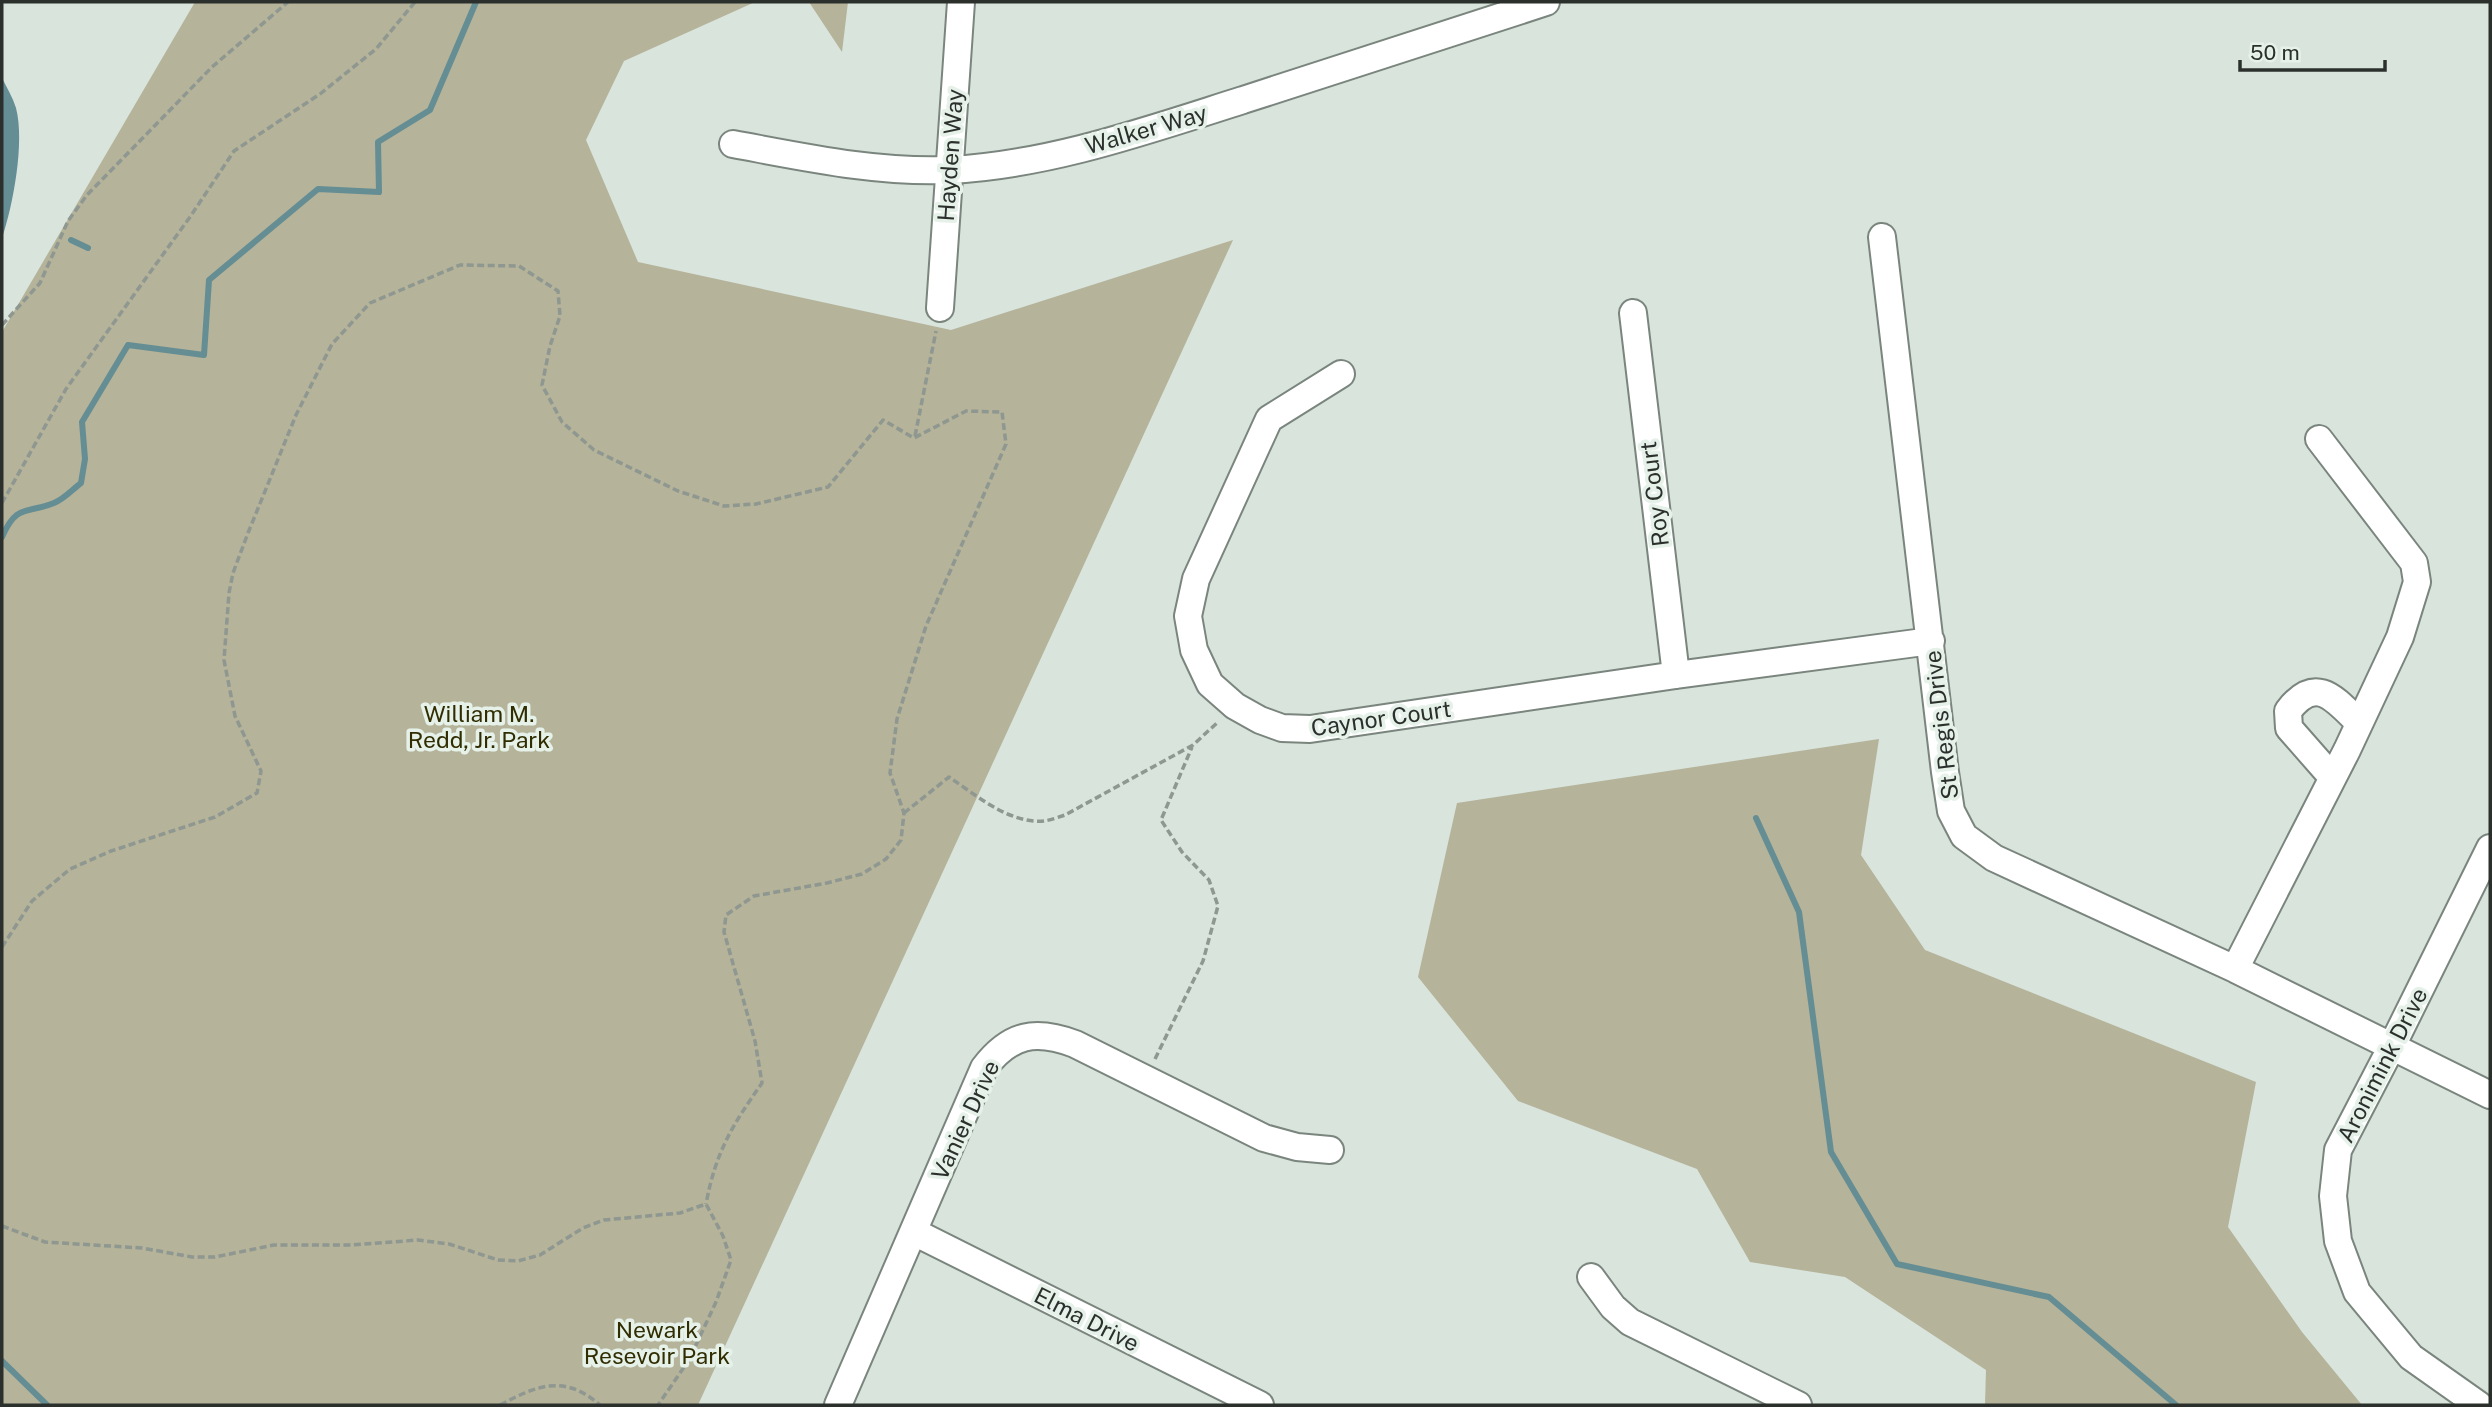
<svg xmlns="http://www.w3.org/2000/svg" width="2492" height="1407" font-family="'Public Sans',sans-serif">
<style>
.green{fill:#b5b399}
.water{fill:#658d94}
.lines{fill:none;stroke-linecap:round;stroke-linejoin:round}
.stream{stroke:#658d94;stroke-width:6}
.minor-casing{stroke:#7a857e;stroke-width:30}
.path{stroke:#8f9791;stroke-width:3.5;stroke-dasharray:7 3.5;stroke-linecap:butt}
.minor{stroke:#fff;stroke-width:26}
.labels{text-anchor:middle;dominant-baseline:central;stroke-width:7;stroke-linejoin:round;paint-order:stroke}
.street-label{font-size:23px;fill:#2c302d;stroke:#e5f1e9}
.park-label{font-size:23px;fill:#312d01;stroke:#e5f1e9}
</style>
<rect width="100%" height="100%" fill="#d8e4dc"/>
<!-- green -->
<path class="green" d="M195 2H755L624 61 586 140 638 262 951 330 1233 240 698 1405H2V332Z
M809 2H848L842 52Z
M1879 739 1861 855 1925 950 2256 1082 2228 1227 2302 1332 2362 1405H1985L1986 1370 1845 1277 1750 1262 1697 1169 1518 1101 1418 977 1457 803Z"/>
<!-- water -->
<path class="water" d="M2 78C7 88 13 98 16 108 25 142 13 206 2 238Z"/>
<g class="lines">
<!-- stream -->
<path class="stream" d="M71 240 88 248
M2 537C17 503 27 514 54 503 64 499 73 489 81 483L85 459 82 422 128 345 204 355 209 280 318 189 379 192 378 142 430 110 476 2
M1756 818 1799 912 1831 1152 1897 1264 2049 1297 2176 1405
M2 1361 47 1405"/>
<!-- minor casing -->
<g class="minor-casing">
<path id="minor" d="M733 144C804 157 877 173 949 170 1050 165 1148 130 1243 100 1344 67 1445 34 1546 2
M1882 237 1945 772 1951 811 1964 836 1994 858 2235 969 2490 1095
M940 308 961 2
M1633 313 1676 675
M1341 374 1269 419 1196 579 1188 616 1194 650 1210 684 1235 706 1260 720 1282 728 1310 729 1676 675 1931 641
M2332 777 2289 728 2288 711C2316 674 2335 699 2359 723
M2235 969 2347 750 2400 637 2417 582 2414 563 2319 439
M914 1232 1260 1405
M1591 1277 1613 1307 1630 1322 1798 1405
M838 1405 984 1068C1010 1034 1035 1029 1075 1044L1264 1138 1297 1147 1330 1150
M2479 1405 2411 1357 2357 1292 2338 1241 2333 1196 2338 1150 2391 1048 2490 848"/>
</g>
<!-- path -->
<path class="path" d="M2 325 40 283 68 221 87 195 212 67 288 2
M915 436 936 331
M2 503 66 389 190 217 234 151 320 94 376 49 415 2
M904 813 949 777C976 795 1009 824 1044 821 1051 820 1059 817 1065 815L1193 745 1218 722
M2 947 32 901 70 869 111 851 215 817 257 793 261 771 235 716 224 660 229 593 233 573 248 533 296 415 332 344 370 303 460 265 519 266 558 291 560 316 550 346 542 385 562 422 594 450 678 491 724 506 756 504 828 487 883 420 914 438 966 411 1002 412 1006 444 926 626 897 719 890 773 904 813 901 840 886 859 862 874 827 883 754 896 726 915 724 932 755 1041 762 1083C732 1126 716 1151 706 1204
M1155 1059 1203 961 1218 906 1209 880 1182 852 1161 820 1192 747
M2 1226 45 1242 142 1248 192 1257H215L274 1245H351L418 1240 449 1244 498 1260 518 1261 540 1255 583 1228 604 1220 680 1213 706 1204 723 1236 731 1260 716 1302 689 1360 658 1405
M500 1405C538 1385 564 1374 600 1405"/>
<!-- minor -->
<use href="#minor" class="minor"/>
</g>
<g class="labels">
<!-- street labels -->
<g class="street-label">
<text transform="translate(1146 129) rotate(-16)">Walker Way</text>
<text transform="translate(950 155) rotate(-86)">Hayden Way</text>
<text transform="translate(1654 494) rotate(-97)">Roy Court</text>
<text transform="translate(1381 718) rotate(-8)">Caynor Court</text>
<text transform="translate(1941 725) rotate(-97)">St Regis Drive</text>
<text transform="translate(2382 1065) rotate(-63)">Aronimink Drive</text>
<text transform="translate(965 1120) rotate(-65)">Vanier Drive</text>
<text transform="translate(1087 1319) rotate(27)">Elma Drive</text>
</g>
<!-- park labels -->
<g class="park-label">
<text x="479" y="713">William M.<tspan x="479" dy="26">Redd, Jr. Park</tspan></text>
<text x="657" y="1329">Newark<tspan x="657" dy="26">Resevoir Park</tspan></text>
</g>
</g>
<!-- border -->
<rect width="2492" height="1407" fill="none" stroke="#2c302d" stroke-width="7"/>
<!-- scale -->
<path d="M2240 60v10h145v-10" fill="none" stroke="#2c302d" stroke-width="3.5"/>
<text x="2250" y="60" font-size="21" fill="#2c302d" stroke="#e5f1e9" stroke-width="5" paint-order="stroke">50 m</text>
</svg>
